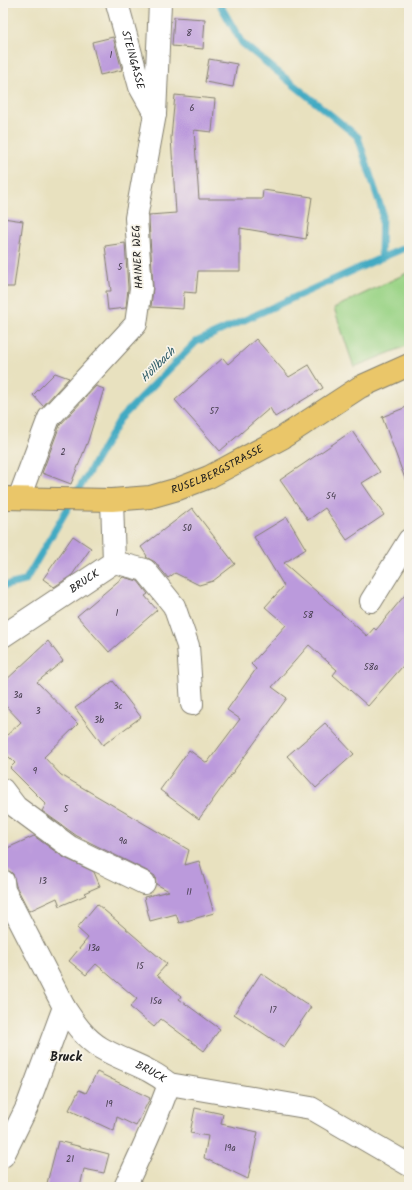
<svg xmlns="http://www.w3.org/2000/svg" width="412" height="1190" font-family="Kalam,sans-serif">
<style>
.green{fill:#9bd487;stroke:#5c7852}
.lines{fill:none;stroke-linecap:round;stroke-linejoin:round}
.stream{stroke:#43aac3;stroke-width:7}
.building{fill:#bb9adc}
.minor-casing{stroke:#827e6e;stroke-width:24}
.major-casing{stroke:#827e6e;stroke-width:24}
.minor{stroke:#fff;stroke-width:22}
.major{stroke:#eac669;stroke-width:22}
.labels{text-anchor:middle;dominant-baseline:central;stroke-width:3.5;stroke-linejoin:round;paint-order:stroke}
.number-label{font-size:9px;fill:#443c4c}
.street-label{font-size:11px;fill:#1c1c1c;stroke:#f7f3e8}
.water-label{font-size:12px;font-style:italic;fill:#2e5c67;stroke:#f7f3e8}
.quarter-label{font-size:13px;font-weight:bold;fill:#1c1c1c;stroke:#f7f3e8}
</style>
<rect width="100%" height="100%" fill="#f7f3e8"/>
<filter id="ink" filterUnits="userSpaceOnUse"><feTurbulence type="fractalNoise" baseFrequency=".025" numOctaves="2"/><feDisplacementMap in="SourceGraphic" scale="8" xChannelSelector="R" yChannelSelector="G"/><feConvolveMatrix kernelMatrix="1 2 1 2 8 2 1 2 1" color-interpolation-filters="sRGB"/></filter>
<filter id="wash" filterUnits="userSpaceOnUse"><feTurbulence type="fractalNoise" baseFrequency=".012" numOctaves="4" result="noise"/><feDisplacementMap in="SourceGraphic" scale="16" xChannelSelector="R" yChannelSelector="G"/><feGaussianBlur stdDeviation="0.9" result="paint"/><feColorMatrix in="noise" values="0 0 0 0 0 0 0 0 0 0 0 0 0 0 0 0 0 1.4 0 .05"/><feComposite in="paint" operator="in"/></filter>
<g filter="url(#wash)">
<rect width="100%" height="100%" fill="#e8e1bf"/>
<!-- green -->
<path class="green" d="M409 272V345L354 367 334 308Z"/>
<g class="lines">
<!-- stream -->
<path class="stream" d="M219 3 242 43 358 137 382 211 381 258
M3 586 25 581 120 419 196 342 381 258 409 246"/>
</g>
<g id="blocks">
<!-- building -->
<path class="building" d="M174 17 205 19 203 49 172 46Z
M113 37 122 70 100 75 92 42Z
M209 59 237 64 233 87 205 82Z
M175 95 215 99 212 132 194 130 199 199H262L263 190 312 197 306 239 240 228V271H198L196 293 184 292 183 309 151 307 153 287 149 219V215L176 213 171 138Z
M3 218 23 221 14 287H3Z
M125 243 128 288 126 308 108 310 106 291H111L105 246Z
M256 339 289 377 309 365 323 388 275 417 270 408 220 451 175 400 223 358 228 364Z
M55 373 69 378 43 406 33 395Z
M96 386 104 389 88 441 71 484 42 473 60 425Z
M409 406V483L407 484 382 417Z
M352 431 380 472 362 483 384 515 347 540 325 508 308 520 280 480Z
M192 508 235 564 213 581 199 585 175 573 168 578 155 562 146 557 147 556 141 547Z
M287 517 306 549 284 563 367 636 374 628 376 630 409 590V659L368 706 333 675 337 670 309 645 272 687 287 698 199 819 160 790 189 750 207 763 240 719 227 710 256 669 251 664 286 625 265 607 284 586 254 537Z
M73 536 91 548 72 575 54 587 43 579Z
M123 577 138 581 148 594 145 596 157 610 109 652 77 616Z
M48 641 63 661 37 682 78 724 44 757 61 775 189 850 185 865 199 861 214 913 179 923 176 914 150 921 144 897 169 891 156 884 155 876 149 872 77 836 42 811 46 804 10 768 15 763 3 751V739L21 722 3 703V683Z
M113 681 141 717 103 745 75 708Z
M325 723 354 754 316 788 287 756Z
M34 836 63 857 94 872 100 886 84 893 86 895 60 906 57 898 29 911 16 886 13 874 8 870 3 869V850Z
M97 904 167 964 157 975 181 996 179 999 220 1029 204 1051 161 1019 154 1027 130 1007 137 999 96 964 86 975 69 961 88 938 77 928Z
M261 973 311 1007 284 1047 234 1014Z
M97 1072 150 1098 136 1126 117 1117 114 1131 69 1110 79 1090 86 1093Z
M195 1108 223 1114 221 1124 258 1132 248 1179 204 1158 208 1136 190 1133Z
M58 1141 109 1154 104 1173 84 1169 80 1187H46Z"/>
</g>
</g>
<g filter="url(#ink)">
<use href="#blocks" fill-opacity="0" stroke="#827e6e" stroke-width="1"/>
<g class="lines">
<!-- minor casing -->
<g class="minor-casing">
<g id="minor">
<path id="s1" d="M117 3 140 87 155 114"/>
<path d="M19 498 49 418 136 324 141 288 136 218 155 114 160 3"/>
<path d="M114 562 145 570 174 606 188 646 192 704"/>
<path d="M371 601 409 540"/>
<path id="s2" d="M3 636 114 562 112 500"/>
<path d="M3 790 16 807 70 847 144 883"/>
<path d="M3 881 4 890 64 1007 27 1107 3 1156"/>
<path id="s3" d="M64 1007C74 1022 84 1038 101 1048 123 1061 149 1067 169 1084 157 1119 141 1153 125 1187"/>
<path d="M169 1084 311 1108 409 1165"/>
</g>
</g>
<!-- major casing -->
<g class="major-casing">
<g id="major">
<path id="s4" d="M3 498 112 500 150 497 178 489 209 477 282 438 360 387 409 365"/>
</g>
</g>
<!-- minor -->
<use href="#minor" class="minor"/>
<!-- major -->
<use href="#major" class="major"/>
</g>
</g>
<g class="labels">
<!-- number labels -->
<g class="number-label">
<text x="189" y="33">8</text>
<text x="111" y="55">1</text>
<text x="192" y="108">6</text>
<text x="120" y="267">5</text>
<text x="214" y="411">57</text>
<text x="63" y="452">2</text>
<text x="331" y="496">54</text>
<text x="187" y="528">50</text>
<text x="117" y="613">1</text>
<text x="308" y="615">58</text>
<text x="371" y="667">58a</text>
<text x="18" y="695">3a</text>
<text x="118" y="706">3c</text>
<text x="38" y="711">3</text>
<text x="99" y="720">3b</text>
<text x="35" y="771">9</text>
<text x="66" y="809">5</text>
<text x="123" y="841">9a</text>
<text x="43" y="881">13</text>
<text x="189" y="892">11</text>
<text x="94" y="948">13a</text>
<text x="140" y="966">15</text>
<text x="156" y="1001">15a</text>
<text x="273" y="1010">17</text>
<text x="109" y="1104">19</text>
<text x="230" y="1148">19a</text>
<text x="70" y="1159">21</text>
</g>
<!-- street labels -->
<g class="street-label">
<text stroke="none"><textPath href="#s1" startOffset="59">STEINGASSE</textPath></text>
<text transform="translate(138 257) rotate(-93)">HAINER WEG</text>
<text stroke="none"><textPath href="#s4" startOffset="220">RUSELBERGSTRASSE</textPath></text>
<text stroke="none"><textPath href="#s2" startOffset="98">BRUCK</textPath></text>
<text stroke="none"><textPath href="#s3" startOffset="111">BRUCK</textPath></text>
</g>
<!-- water labels -->
<g class="water-label">
<text transform="translate(158 365) rotate(-45)">Höllbach</text>
</g>
<!-- quarter labels -->
<g class="quarter-label">
<text x="66" y="1057">Bruck</text>
</g>
</g>
<!-- margin -->
<rect width="412" height="1190" fill="none" stroke="#f7f3e8" stroke-width="16"/>
</svg>
